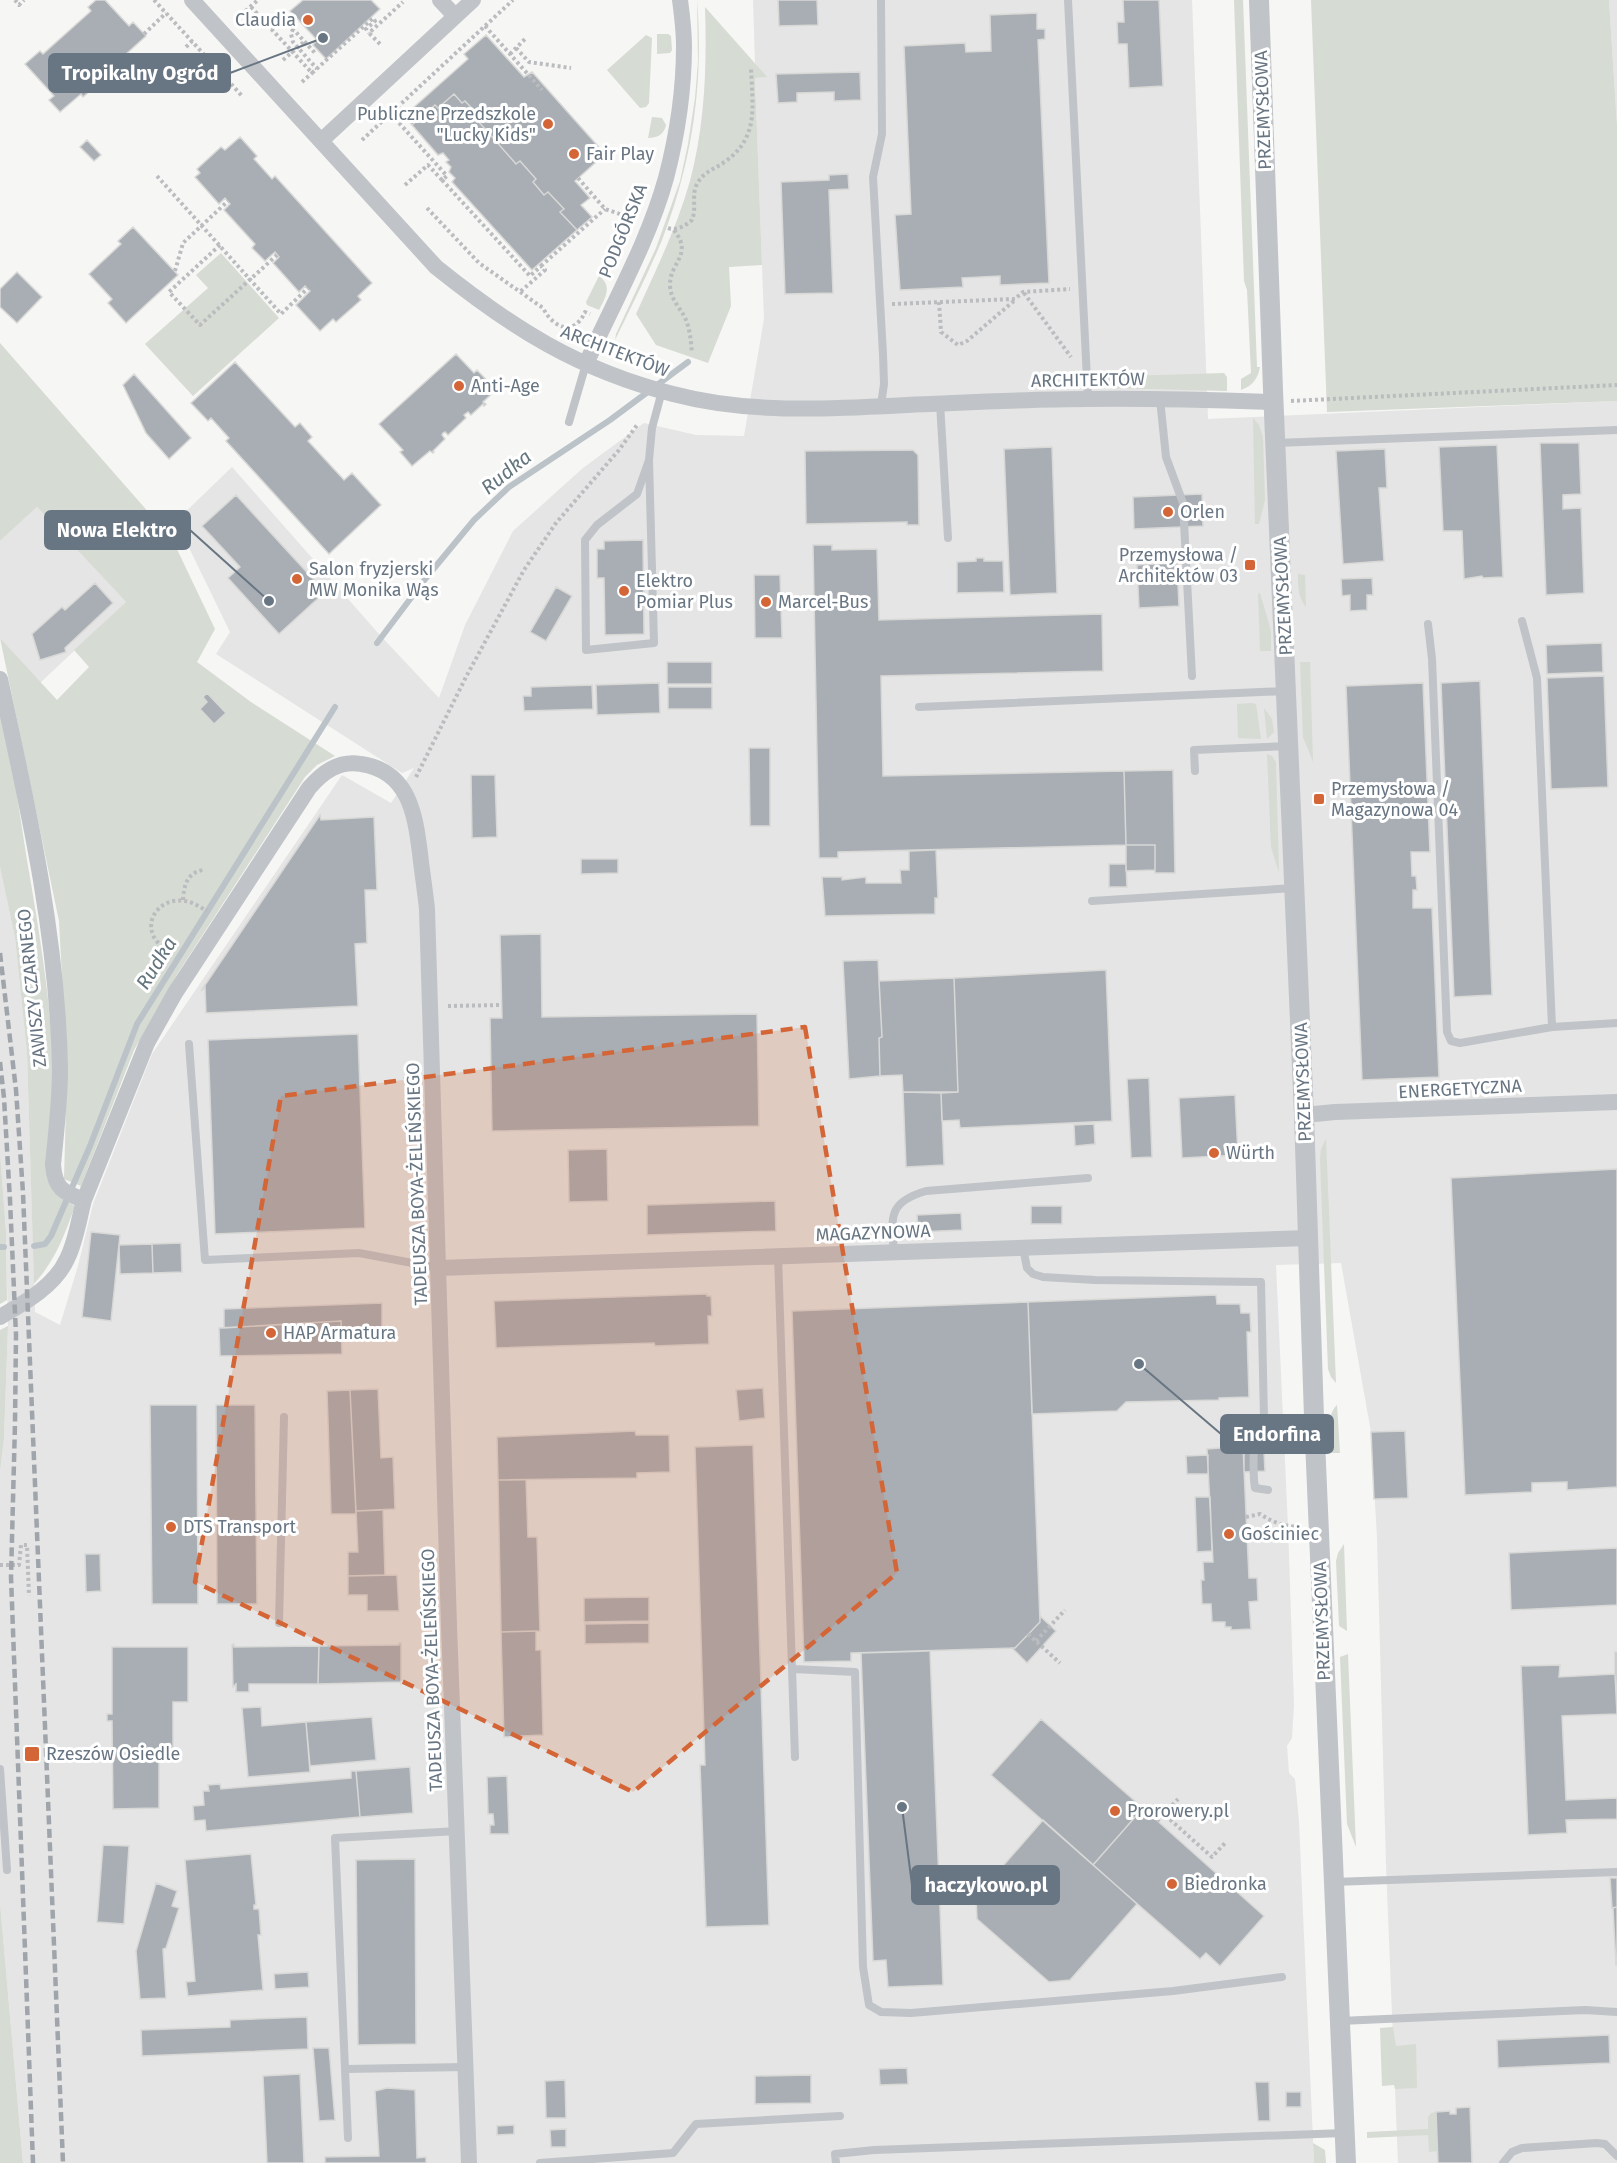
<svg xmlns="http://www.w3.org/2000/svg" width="1617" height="2163" font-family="'Fira Sans',sans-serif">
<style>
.built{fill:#e4e5e4}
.green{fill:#d6dbd3}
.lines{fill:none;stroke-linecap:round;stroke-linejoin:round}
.stream{stroke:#bbc3c9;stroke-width:6}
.building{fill:#a8aeb4;stroke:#d8d8d6;stroke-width:1.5}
.path{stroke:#babcbf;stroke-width:4;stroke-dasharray:3 3;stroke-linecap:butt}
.service{stroke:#c0c3c7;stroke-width:8}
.minor{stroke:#c0c3c7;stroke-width:16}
.tertiary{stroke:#c0c3c7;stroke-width:20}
.rail{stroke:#a0a5ab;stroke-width:4.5;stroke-dasharray:9 4.5;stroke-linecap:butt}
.marked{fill:#d46536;fill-opacity:0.2;stroke:#d46536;stroke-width:4.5;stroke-dasharray:12 8;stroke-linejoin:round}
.poi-dot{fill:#d46536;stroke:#fff;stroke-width:2}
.labels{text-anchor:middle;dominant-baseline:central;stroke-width:6;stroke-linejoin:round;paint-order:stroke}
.poi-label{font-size:18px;fill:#687582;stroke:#fff;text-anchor:start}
.street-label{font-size:18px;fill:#687582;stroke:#fff}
.water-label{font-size:20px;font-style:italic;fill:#64757e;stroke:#fff}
.leader{fill:none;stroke:#687582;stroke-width:2}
.callout-dot{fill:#687582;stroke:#fff;stroke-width:2}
.callout{fill:#687582;stroke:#687582;stroke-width:2}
.callout-label{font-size:20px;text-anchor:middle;font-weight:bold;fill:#fff}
</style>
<rect width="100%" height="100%" fill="#f6f6f4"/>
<!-- built -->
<path class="built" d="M753 0H1192L1208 419 1617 401V2163H1398L1386 1865 1377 1538 1371 1432 1341 1263 1276 1265 1288 1527 1294 1705 1292 1738 1287 1746 1289 1773 1295 1779 1299 1822 1314 2163H23L0 1903V1472L4 1439 8 1326 6 1232 0 1152V867L15 938 27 1053 35 1312 60 1325 78 1266 93 1204 152 1054 342 775 391 803 414 768 402 773 216 654 230 632 176 521 232 467 378 633 439 698 465 625 513 531 583 468 644 423 696 435 744 436 764 319 755 78 766 77 755 63Z
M1609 0H1617V125Z
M37 507 126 602 40 683 0 638V541Z"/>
<!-- green -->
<path class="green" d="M697 0C704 83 692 163 662 240 648 274 631 307 615 340L616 334 656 248 680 181 688 144 695 98 698 61Z
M1234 0H1243L1257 367H1260C1258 379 1252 386 1241 390V379L1251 373 1247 290 1244 281Z
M1311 0H1609L1617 125V401L1327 412Z
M705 7 767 77 755 78 762 265 729 267 731 306 708 363 656 345 636 314C656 270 677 227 690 181 705 124 707 66 705 7Z
M657 34H668L671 36 672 50 670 53 657 54Z
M646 35 652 38 649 103 646 107 640 108 607 70Z
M652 117 662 118 666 125C664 134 658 138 648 138Z
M221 253 279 318 193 396 145 344 208 288 196 275Z
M599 276C613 286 605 298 599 310L587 305 586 302Z
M0 343 165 531 174 543 215 629 197 662 251 702 335 756 317 765 305 777 178 973 134 1050 81 1186 64 1179 67 1071 59 921 0 638 57 700 89 667 74 650 126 602 37 507 0 541Z
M1224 373 1227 377V391L1109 388 1099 382 1095 377Z
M1253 418 1259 425 1263 437 1265 500 1259 524H1255Z
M1298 574 1305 575 1306 607C1298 597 1298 587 1298 574Z
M1260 593 1271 631V651H1260L1258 594Z
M1300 662H1310L1313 762 1303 737Z
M1252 703 1256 704 1261 739 1238 738 1237 704Z
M1264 708 1272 719 1274 732 1267 739Z
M0 712C13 760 19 811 27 860 39 930 51 1002 54 1073 55 1106 43 1144 48 1177 50 1191 63 1200 75 1206 65 1234 55 1261 34 1284L27 1053 15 938 0 867Z
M1267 754 1272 756 1276 762 1279 873 1271 847Z
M1326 1139 1336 1383 1331 1377 1328 1369 1320 1159 1321 1149Z
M0 1152 6 1232 7 1300 0 1304Z
M8 1326 4 1439 0 1472V1330Z
M1337 1405 1340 1453H1331C1331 1439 1325 1416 1337 1405Z
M1344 1544 1347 1631 1339 1626 1336 1561 1338 1553Z
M1348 1654 1356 1847 1347 1824 1340 1657Z
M0 1903 23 2163H0Z
M1393 2027 1396 2046 1416 2044 1417 2088 1395 2089 1394 2085 1382 2086 1380 2028Z
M1436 2112 1438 2151 1429 2152 1428 2135 1367 2138V2132L1428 2129V2117L1431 2113Z
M1313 2143 1325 2150 1326 2163H1314Z"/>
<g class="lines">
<!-- stream -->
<path class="stream" d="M377 643 426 578 474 520 509 487 610 420 688 362
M34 1246 45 1244 51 1236 90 1146 137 1024 335 707
M0 1247H4"/>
</g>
<!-- building -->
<path class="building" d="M96 0H105L129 26 133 22 146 36 125 55 127 57 114 70 110 65 92 80 97 85 83 97 81 94 60 112 49 100 54 96 25 64 40 51 43 54 91 11 88 7Z
M303 0H371L380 9 326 59 313 45 317 40 290 11Z
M778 0H817L818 25 779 26Z
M1123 0H1159L1163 86 1129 88 1127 44H1118L1117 22H1124Z
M1037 13V29H1045V39L1038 40 1049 283 1000 285V276L962 278 963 287 900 290 895 215 911 214 904 46 965 43 966 52 991 51 990 15Z
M486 35 524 77 532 72 605 154 575 181 590 198 581 205 592 217 577 230 560 212 564 209 548 192 544 195 533 182 536 179 520 161 516 164 478 121 481 118 465 101 462 103 454 94 438 108 435 105 412 125 404 116 468 59 464 54Z
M860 72 861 100 834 101V92L797 93V102L778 103 776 74Z
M454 94 462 103 465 101 481 118 478 121 516 164 520 161 536 179 533 182 544 195 548 192 564 209 560 212 577 230 532 270 452 182 455 178 449 172 451 167 446 162 449 160 443 153 438 155 412 125 435 105 438 108Z
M240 137 257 156 254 159 272 179 275 176 372 283 358 296 361 300 352 308 336 322 333 319 320 331 296 305 310 291 305 286 299 292 273 263 279 257 275 252 265 261 252 248 255 244 224 210 230 204 225 198 219 204 195 177 200 173 197 169 221 147 225 150Z
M87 140 101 155 94 161 80 147Z
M848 174 849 189 829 190 833 293 785 294 781 182 829 180V175Z
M133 227 178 275 126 323 108 303 112 299 89 274 121 244 118 241Z
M17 272 42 297 17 323 0 307V289Z
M456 354 474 373 477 370 496 390 483 402 486 404 484 406 483 404 471 415 468 412 464 415 466 418 448 435 445 432 443 433 442 435 445 439 433 451 434 452 433 453 430 451 412 466 400 452 403 450 379 424Z
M235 362 295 427 300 423 312 437 308 441 344 480 352 473 381 505 329 554 226 441 229 438 211 418 208 421 191 403Z
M134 374 191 438 169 459 146 433 123 385Z
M1540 443H1579L1581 494 1563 495V509L1581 508 1584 593 1546 595Z
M1497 445 1503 577 1483 578 1482 576 1464 579 1462 531H1443L1439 447Z
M1052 447 1057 593 1010 595 1004 449Z
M1385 449 1387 488H1379L1384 561 1343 564 1336 451Z
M913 450 918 455 919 525H907V522L806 524 805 451Z
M1202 494 1203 526 1134 529 1133 497Z
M236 495 325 592 279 634 228 578 240 567 202 526Z
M643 540 644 634 605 635 604 578H597V549H604V541Z
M813 545H832V550L877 549 879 620 1102 614 1103 671 881 676 883 776 1124 771 1126 845 838 852V858H819Z
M976 558H984V561H1003L1004 592 957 593V562L976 561Z
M1177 563 1179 606 1139 608 1137 565Z
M754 575H780L782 638H755Z
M1372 578 1373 595H1367V610L1350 611V595L1342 596 1341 579Z
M95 583 113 603 65 648 66 652 40 660 32 634 62 607 65 610Z
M556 587 572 596 546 641 530 632Z
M1602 643 1603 672 1547 674 1546 645Z
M667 662H712V684H667Z
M1604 676 1608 787 1551 789 1547 678Z
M1480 681 1492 995 1454 997 1441 683Z
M659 683 660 713 597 715 596 685Z
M1423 683 1430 852H1411L1412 876H1416L1417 890H1413V908H1432L1439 1077 1362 1080 1346 686Z
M592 685 593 709 524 711 523 696H531V687Z
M668 687H712V709H668Z
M207 693 226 713 214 724 200 709 207 702 203 697Z
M749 748H770V826H750Z
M1173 770 1175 873H1155V845H1126L1124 771Z
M471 775H495L497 837 472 838Z
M320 815 321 820 374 817 377 890H365L367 943 355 944 358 1006 206 1013 205 987 201 991Z
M1126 845H1155V870L1126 871Z
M936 850 938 898H935V914L825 916 822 877H842V880L866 877V883H901L900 870H909V851Z
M581 859H618V873L581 874Z
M1109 864H1126L1127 887H1109Z
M541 934 542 1017 757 1014 759 1126 492 1131 490 1018H502L500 935Z
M878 960 882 1037 879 1038 880 1076 849 1079 843 961Z
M1106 970 1112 1121 960 1128 959 1120 942 1121 941 1093 958 1092 954 978Z
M954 978 958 1092H903L902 1075 880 1076 879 1038 882 1037 879 981Z
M358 1034 365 1228 215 1234 208 1040Z
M1149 1078 1152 1157 1131 1158 1127 1079Z
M903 1092 941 1093 944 1165 906 1167Z
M1235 1095 1238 1155 1182 1158 1179 1098Z
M1094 1124 1095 1144 1075 1146 1074 1125Z
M607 1149 608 1201 569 1202 568 1150Z
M1617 1169V1487L1567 1490V1482L1532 1483V1492L1465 1495 1451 1178Z
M775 1201 776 1231 647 1235V1205Z
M1031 1206H1062V1224H1031Z
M961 1213 962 1230 918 1232 917 1215Z
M91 1232 120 1235 111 1321 82 1317Z
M181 1243 182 1272 153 1273 152 1244Z
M152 1244 153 1273 120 1274 119 1245Z
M707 1294V1296H711L712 1316H708L709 1344 655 1346 654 1343 496 1348 494 1301Z
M1216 1295 1217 1304H1240L1241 1313H1250L1251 1332H1247L1249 1397 1219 1398V1400L1126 1402 1117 1411 1032 1414 1028 1302Z
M1028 1302 1040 1622 1015 1648 851 1653V1661L804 1662 792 1311Z
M382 1303V1338L342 1337 341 1321 224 1328V1309Z
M341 1321 342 1354 220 1356 219 1328Z
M763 1388 765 1418 739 1421 736 1390Z
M378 1389 381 1458 393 1457 395 1509 356 1511 350 1390Z
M350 1390 356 1514H331L327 1391Z
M150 1405H197L198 1604H152Z
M216 1405H255L257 1604H217Z
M635 1431 636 1435H669L670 1472 637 1473V1478L498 1480 497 1437Z
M1405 1431 1408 1498 1374 1499 1371 1432Z
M1225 1442 1233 1448 1243 1447 1249 1578H1257L1258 1601 1249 1602 1251 1629 1231 1630V1627H1225V1622H1212L1211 1604H1202L1201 1580H1204L1203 1562H1213L1207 1449 1220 1448Z
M753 1445 769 1925 706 1927 700 1765H705L695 1447Z
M1264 1452 1265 1471 1244 1472V1453Z
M1208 1455V1474H1187L1186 1456Z
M498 1480H526L528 1537H537L540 1631 501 1632Z
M1195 1497H1210L1212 1551 1197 1552Z
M383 1510 385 1575 348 1576V1552H358L356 1511Z
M1617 1548V1605L1511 1610 1509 1553Z
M85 1554H100L101 1591 86 1592Z
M397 1575 399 1611H367V1595H348V1576Z
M649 1597V1621L584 1622V1598Z
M1040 1616 1056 1631 1027 1663 1012 1648H1015L1040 1622Z
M649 1623V1643L585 1644V1624Z
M536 1631V1650H541L543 1735 504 1737 501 1632Z
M399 1643H401V1685L400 1682 318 1684 319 1646 399 1645Z
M234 1644V1647L319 1646 318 1684H249V1692H236V1684L233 1687 232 1645Z
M112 1647H188V1702H173V1755L159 1756V1808L113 1809 112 1721H107V1714H112Z
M930 1651 943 1985 888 1987 886 1960 873 1961 861 1653Z
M1615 1652H1617V1710L1615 1674Z
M1560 1665 1559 1677 1615 1674 1617 1714 1562 1716 1566 1800 1617 1798V1819L1566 1820 1567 1833 1528 1835 1521 1666Z
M261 1707 262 1726 306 1722 310 1772 248 1777 242 1708Z
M372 1717 376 1760 310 1766 306 1722Z
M1041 1719 1143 1808 1093 1865 991 1775Z
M410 1767 413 1813 360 1817 356 1771Z
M351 1771H356L360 1817 206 1831 205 1820 194 1821 193 1806 204 1805 203 1791H209L208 1785 220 1784 221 1789 351 1778Z
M507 1776 509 1834H490V1825H494L493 1814H488L487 1777Z
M1143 1808 1264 1916 1220 1966 1206 1953 1200 1959 1093 1865Z
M1043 1820 1137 1904 1070 1980 1049 1982 977 1919 976 1897Z
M103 1845 129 1846 124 1924 97 1922Z
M251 1854 256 1905H254V1909H259L261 1935H258L263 1990 188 1996 186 1982 195 1981 185 1860Z
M415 1859 416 2044 358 2045 356 1860Z
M1610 1878H1617V1907L1612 1908Z
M156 1883 177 1891 172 1906 179 1908 166 1948 163 1949 166 1998 140 1999 136 1951Z
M1617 1907V1965H1616L1613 1908Z
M308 1972 309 1987 275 1989 274 1974Z
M307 2017 308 2049 142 2056 141 2030 230 2027V2020Z
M1609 2035 1610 2063 1498 2068 1497 2040Z
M313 2048H329L335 2120 319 2121Z
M907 2068 908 2084 880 2085 879 2069Z
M300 2074 304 2163H267L263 2076Z
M811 2075V2103L755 2104V2076Z
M565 2080 566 2118H546L545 2081Z
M1255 2082H1269L1270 2121H1258Z
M387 2088 415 2090 417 2158 426 2157V2163H325V2157L379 2156 375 2091Z
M1286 2092H1301V2107H1286Z
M1470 2107 1472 2163H1438L1436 2112 1450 2111V2114H1456V2108Z
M514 2125V2134L497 2135V2126Z
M566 2129V2147H551L550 2130Z"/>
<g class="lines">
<!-- path -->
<path class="path" d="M15 0 19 5 24 0
M154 0 243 97
M251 7 312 73 373 18 375 21 366 29 369 33
M241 15 258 0
M485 26 542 90
M271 29 283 18 315 53
M293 29 291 34 293 42 317 69
M144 34 166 13
M380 44 369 33 403 2
M186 47 192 41
M516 48 529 62 571 68
M510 54 526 38
M283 60 304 42
M302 82 312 73
M391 114 447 176 442 180 530 276 541 266 545 270 520 292
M362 140 513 0
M157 176 281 314 308 288
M578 178 605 209 623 215
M405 185 428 165 442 180
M427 208 479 263 543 308C553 328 574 337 585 312L590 314
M668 228C677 231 685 226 692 220 697 208 691 195 697 184 704 171 715 169 726 161 760 136 752 105 751 67
M674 230C694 256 669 262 670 286 671 301 681 308 686 320 690 330 691 342 692 353
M220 245 169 292 200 325 277 255
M541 266 605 209
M175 271 183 243 228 201
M1024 293 1071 357
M939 302 941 332 958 345 967 341 1015 300
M892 304 1015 299 1023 292 1070 289
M1291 401 1617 385
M416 777 466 677 524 570 556 523 619 450 637 425
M183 900C184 885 187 873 203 870
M163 947C138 929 156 896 185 901 193 902 200 907 207 911
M448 1006 502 1005
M1246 1517 1260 1514C1274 1523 1284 1526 1300 1527
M0 1565H19L21 1545H27L29 1596
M1028 1634 1060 1663
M1036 1641 1065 1610
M1164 1814 1178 1799
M1157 1821 1164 1814 1212 1857 1226 1842"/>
<!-- service -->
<path class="service" d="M881 0 882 134 873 177 883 354 884 384 881 405
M1068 0 1088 399
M1160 399 1166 457 1183 503 1192 676
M940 403 948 538
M569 422 586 364
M1276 443 1617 430
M649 460 637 494 597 525 585 540 586 650 654 643 649 460 652 428 662 391
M1522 621 1537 678 1552 1027
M1428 624 1432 659 1447 1032 1451 1041 1460 1043 1552 1027 1617 1023
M919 707 1286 691
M1195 771 1194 750 1289 746
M1092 901 1294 888
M189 1044 205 1260 359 1253 439 1268
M1023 1248 1027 1268 1033 1274 1043 1277 1095 1280 1261 1282 1264 1418
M894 1252C891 1217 888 1202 926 1191L1088 1178
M778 1256 795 1757
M1254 1418C1256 1442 1251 1465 1255 1488L1268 1490
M279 1623 284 1417
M793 1669 855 1672 863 1967 869 2005 881 2012 911 2013 1173 1991 1282 1977
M0 1769 7 1870
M1333 1882 1617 1872
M1340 2021 1585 2010 1617 2012
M345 2069 466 2067
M348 2138 335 1838 457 1831
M540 2163 673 2153 696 2124 840 2116
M836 2163 835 2154 874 2150 1344 2133
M1503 2163 1512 2152 1522 2148 1597 2143 1605 2144 1617 2156"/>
<!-- minor -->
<path class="minor" d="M192 0 436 267C512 328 578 370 673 394 764 418 861 406 953 403 998 401 1043 399 1089 399 1150 398 1212 400 1274 402
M440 0 455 16
M321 141 473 0
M586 364C613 303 648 243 666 178 677 136 684 90 684 46 684 31 682 15 680 0
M0 679C28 807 58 938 60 1070 60 1101 56 1133 53 1165 55 1189 63 1192 84 1200 79 1219 76 1241 67 1259 55 1286 24 1303 0 1317
M1304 1115 1335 1112 1617 1102
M84 1200 147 1043 175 993 309 788C323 772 339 760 361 764 409 771 415 814 420 853 422 872 425 890 427 909L449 1626 469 2163
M440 1268 1308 1238"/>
<!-- tertiary -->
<path class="tertiary" d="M1259 0 1273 390 1304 1115 1314 1417 1346 2163"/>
<!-- rail -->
<path class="rail" d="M0 953 16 1090 23 1193 63 2163
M0 1062 4 1098 10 1200 16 1335 15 1423 11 1577 33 2163"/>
</g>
<!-- marked area -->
<path class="marked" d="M805 1027 897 1573 633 1792 195 1582 281 1096Z"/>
<!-- markers -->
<g class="poi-dot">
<circle cx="308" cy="20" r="6"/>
<circle cx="548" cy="124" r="6"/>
<circle cx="574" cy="154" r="6"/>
<circle cx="459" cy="386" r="6"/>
<circle cx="1168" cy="512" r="6"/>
<rect x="1244" y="559" width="12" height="12" rx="3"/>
<circle cx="297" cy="579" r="6"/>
<circle cx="624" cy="591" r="6"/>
<circle cx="766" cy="602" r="6"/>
<rect x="1313" y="793" width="12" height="12" rx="3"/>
<circle cx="1214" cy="1153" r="6"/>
<circle cx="271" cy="1333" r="6"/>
<circle cx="171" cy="1527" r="6"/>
<circle cx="1229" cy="1534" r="6"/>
<rect x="24" y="1746" width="16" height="16" rx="3"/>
<circle cx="1115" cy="1811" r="6"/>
<circle cx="1172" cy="1884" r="6"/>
</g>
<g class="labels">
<!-- poi labels -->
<g class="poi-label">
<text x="296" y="20" text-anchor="end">Claudia</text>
<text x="536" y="114" text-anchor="end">Publiczne Przedszkole<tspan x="536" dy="21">"Lucky Kids"</tspan></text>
<text x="586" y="154">Fair Play</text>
<text x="471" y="386">Anti-Age</text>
<text x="1180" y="512">Orlen</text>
<text x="1238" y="555" text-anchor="end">Przemysłowa /<tspan x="1238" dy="21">Architektów 03</tspan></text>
<text x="309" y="569">Salon fryzjerski<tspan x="309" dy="21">MW Monika Wąs</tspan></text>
<text x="636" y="581">Elektro<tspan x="636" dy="21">Pomiar Plus</tspan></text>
<text x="778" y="602">Marcel-Bus</text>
<text x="1331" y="789">Przemysłowa /<tspan x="1331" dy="21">Magazynowa 04</tspan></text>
<text x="1226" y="1153">Würth</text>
<text x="283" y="1333">HAP Armatura</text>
<text x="183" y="1527">DTS Transport</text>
<text x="1241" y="1534">Gościniec</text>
<text x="46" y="1754">Rzeszów Osiedle</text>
<text x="1127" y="1811">Prorowery.pl</text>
<text x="1184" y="1884">Biedronka</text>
</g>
<!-- street labels -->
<g class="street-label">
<text transform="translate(1263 110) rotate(-92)">PRZEMYSŁOWA</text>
<text transform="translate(623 231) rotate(-68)">PODGÓRSKA</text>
<text transform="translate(615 351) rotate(21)">ARCHITEKTÓW</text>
<text transform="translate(1088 380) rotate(-1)">ARCHITEKTÓW</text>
<text transform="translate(1283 596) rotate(-93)">PRZEMYSŁOWA</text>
<text transform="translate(32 988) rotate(-96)">ZAWISZY CZARNEGO</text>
<text transform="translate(1303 1082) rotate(-92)">PRZEMYSŁOWA</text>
<text transform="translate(1460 1089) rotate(-3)">ENERGETYCZNA</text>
<text transform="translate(417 1184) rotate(-92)">TADEUSZA BOYA-ŻELEŃSKIEGO</text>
<text transform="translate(873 1233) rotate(-2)">MAGAZYNOWA</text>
<text transform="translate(1322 1621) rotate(-92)">PRZEMYSŁOWA</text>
<text transform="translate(432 1670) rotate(-92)">TADEUSZA BOYA-ŻELEŃSKIEGO</text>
</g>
<!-- water labels -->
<g class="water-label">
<text transform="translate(506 472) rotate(-39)">Rudka</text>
<text transform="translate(156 963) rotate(-58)">Rudka</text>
</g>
</g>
<!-- callouts -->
<path class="leader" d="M323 38L230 73M269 601L190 530M1139 1364L1221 1434M902 1807L912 1885"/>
<g class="callout-dot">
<circle cx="323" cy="38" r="6"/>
<circle cx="269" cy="601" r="6"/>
<circle cx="1139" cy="1364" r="6"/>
<circle cx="902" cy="1807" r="6"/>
</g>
<g class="callout">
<rect x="49" y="54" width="181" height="38" rx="6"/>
<rect x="45" y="511" width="145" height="38" rx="6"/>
<rect x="1221" y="1415" width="112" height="38" rx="6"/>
<rect x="912" y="1866" width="147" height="38" rx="6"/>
</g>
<g class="callout-label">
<text x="140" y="80">Tropikalny Ogród</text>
<text x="117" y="537">Nowa Elektro</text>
<text x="1277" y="1441">Endorfina</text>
<text x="986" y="1892">haczykowo.pl</text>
</g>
</svg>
